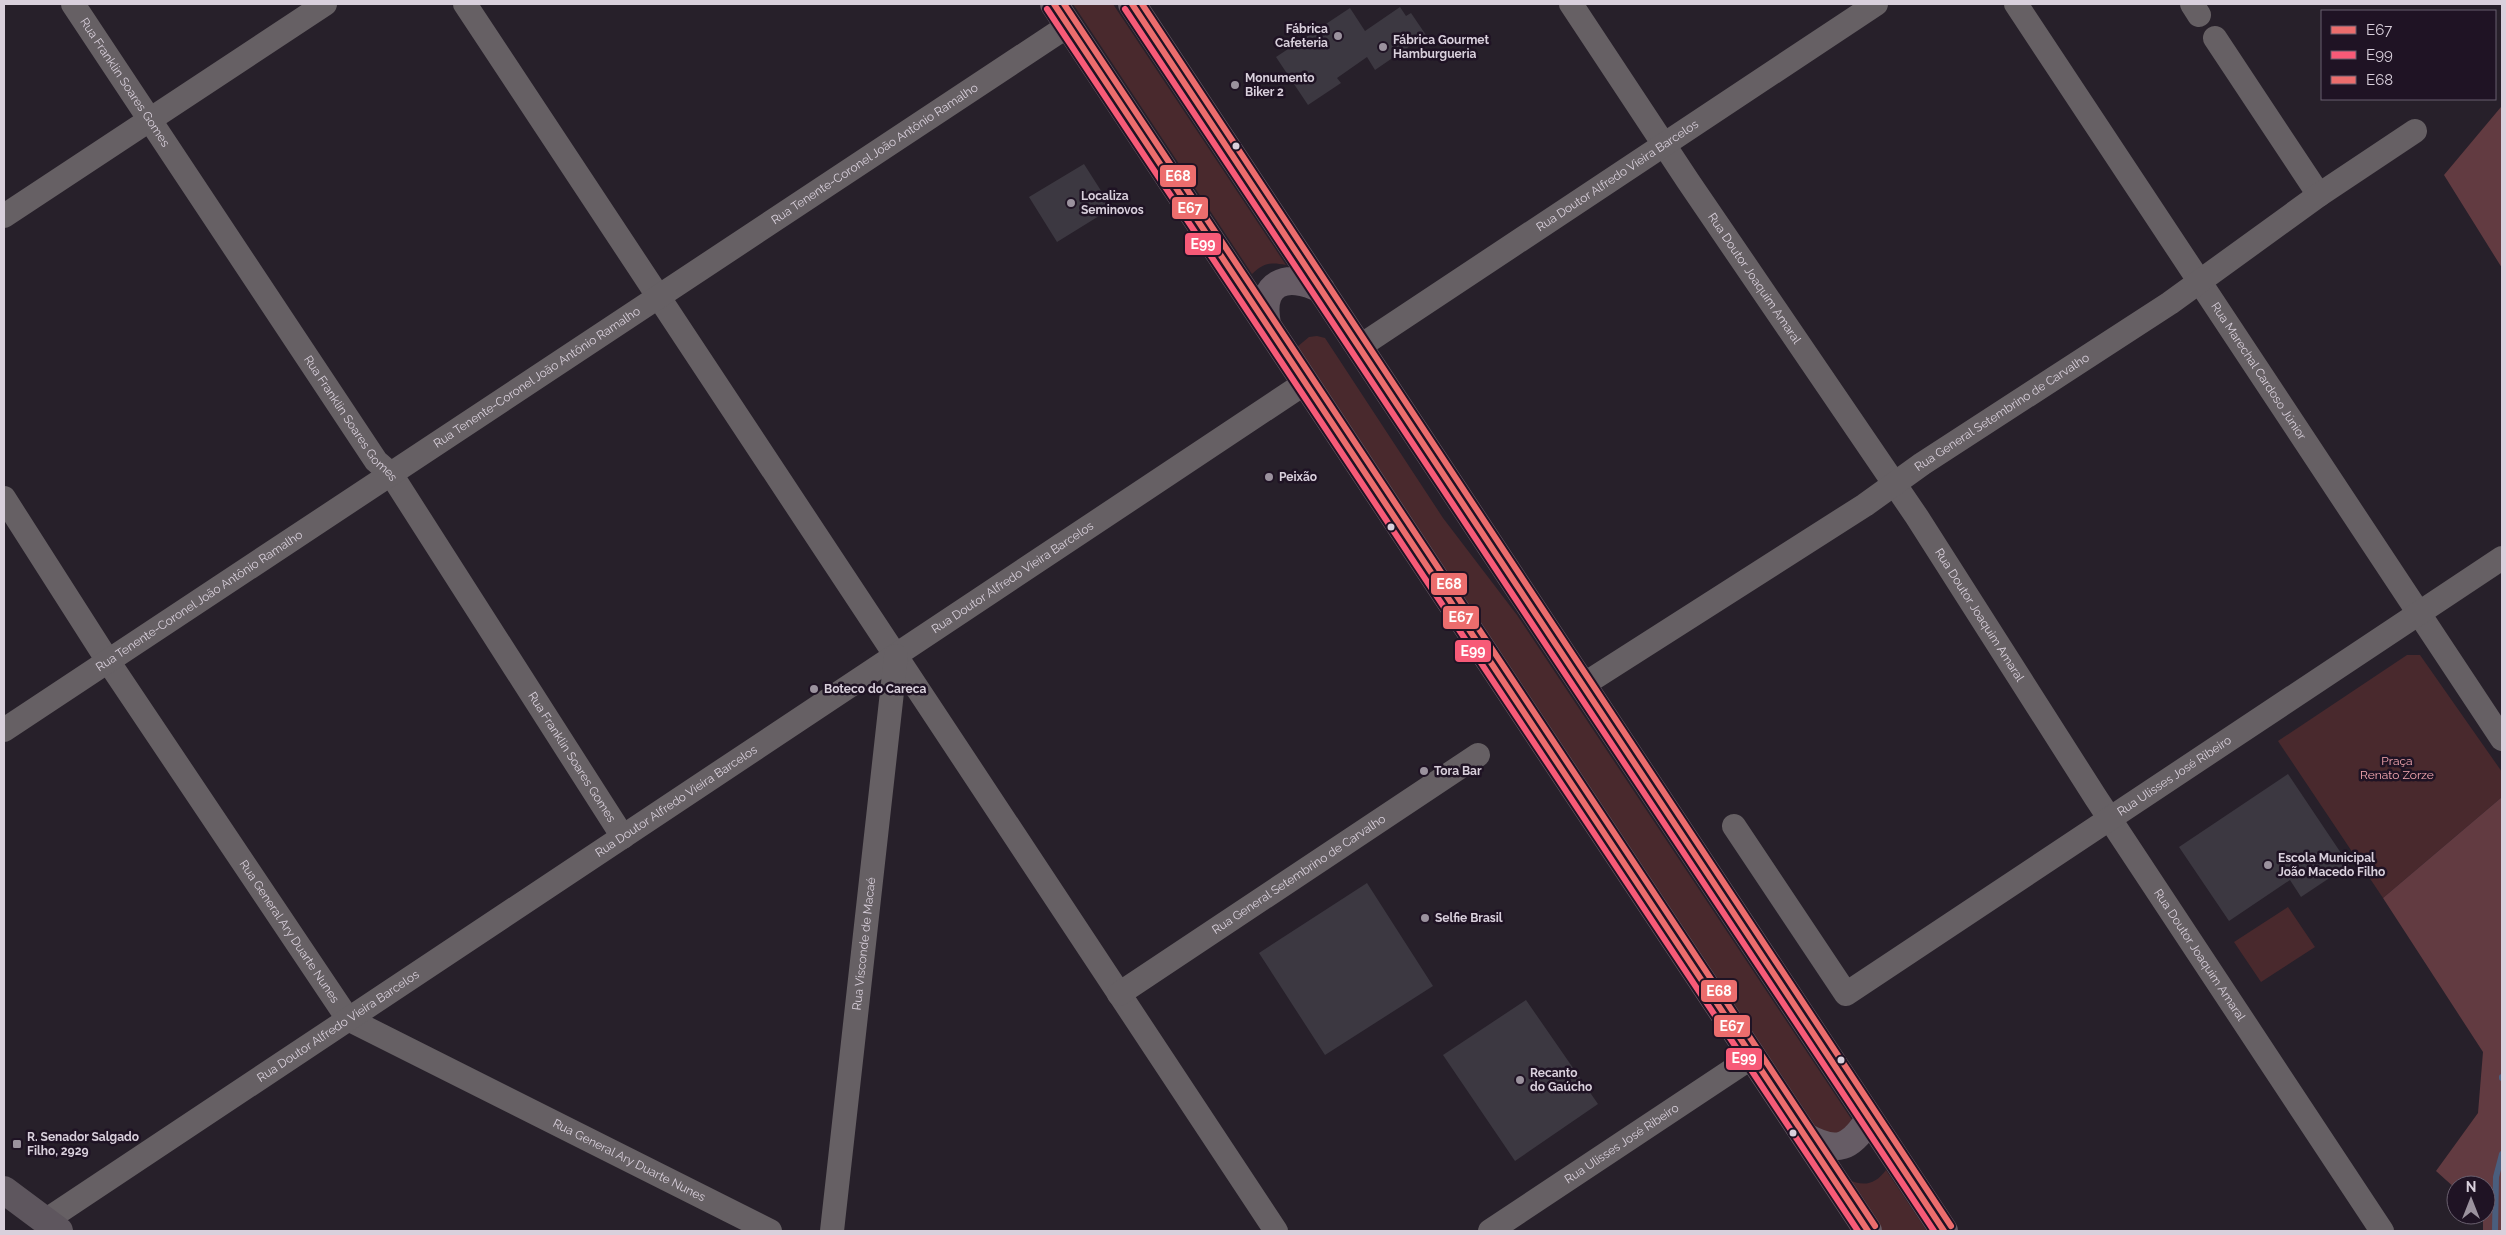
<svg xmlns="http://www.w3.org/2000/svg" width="2506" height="1235" font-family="Raleway,sans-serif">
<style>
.green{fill:#49292d}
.forest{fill:#623b41}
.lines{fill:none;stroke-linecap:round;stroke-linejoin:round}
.stream{stroke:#4a5e7e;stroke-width:6}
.building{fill:#3c3841}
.minor{stroke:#666064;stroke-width:24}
.major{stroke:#5e565e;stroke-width:28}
.highway{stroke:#665c65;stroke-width:28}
.bus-1-casing{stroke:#1f1324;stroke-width:10}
.bus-2-casing{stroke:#1f1324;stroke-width:10}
.bus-3-casing{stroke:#1f1324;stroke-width:10}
.bus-1{stroke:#ec6d6d;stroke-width:6}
.bus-2{stroke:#f75a77;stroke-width:6}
.bus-3{stroke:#ec6d6d;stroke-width:6}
.poi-dot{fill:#9b929e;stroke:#1f1324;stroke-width:2}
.bus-dot{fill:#d9d0dc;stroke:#1f1324;stroke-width:2}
.labels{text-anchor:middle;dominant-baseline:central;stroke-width:5;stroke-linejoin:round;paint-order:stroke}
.poi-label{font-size:12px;font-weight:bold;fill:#d9d0dc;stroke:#1f1324;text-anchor:start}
.street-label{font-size:12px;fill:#d9d0dc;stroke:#1f1324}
.park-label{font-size:12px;fill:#f5a8b1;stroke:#1f1324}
.line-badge{stroke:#1f1324;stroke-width:2}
.badge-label{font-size:14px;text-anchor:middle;font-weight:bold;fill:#fff}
</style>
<rect width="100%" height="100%" fill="#27202a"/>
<!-- green -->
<path class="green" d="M1073 4H1113L1286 265C1270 262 1264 263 1252 274Z
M1317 336 1325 338 1443 518 1517 615 1854 1123 1837 1136 1817 1131 1297 347 1309 337Z
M2407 655H2420L2502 772V797L2383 898 2278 741Z
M2288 907 2315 947 2261 982 2234 942Z
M1886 1170 1927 1231H1882L1847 1179C1863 1187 1875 1185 1886 1170Z"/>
<!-- forest -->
<path class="forest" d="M2502 91V268L2444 175 2501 107Z
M2502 797V1231H2483V1215H2486V1185H2456V1189L2436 1171 2478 1113 2483 1052 2383 898Z"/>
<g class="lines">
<!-- stream -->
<path class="stream" d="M2502 1077V1078
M2495 1231 2496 1177 2502 1154"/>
</g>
<!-- building -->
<path class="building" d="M1400 7 1406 16 1411 13 1426 35 1375 70 1367 57 1337 78 1341 83 1308 105 1276 57 1350 8 1365 31Z
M1084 164 1112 208 1057 242 1029 197Z
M2288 774 2349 865 2301 897 2290 880 2229 921 2179 847Z
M1367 883 1433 986 1325 1055 1259 953Z
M1526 1000 1598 1104 1515 1161 1443 1055Z"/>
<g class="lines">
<!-- minor -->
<g class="minor">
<path id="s1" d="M73 4 376 461 391 474 623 837"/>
<path d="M465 4 1276 1231"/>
<path id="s2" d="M1571 4 1688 181 1917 517 2096 798 2382 1231"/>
<path id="s3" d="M2016 4 2502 739"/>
<path d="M2192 4 2199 15"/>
<path d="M2215 38 2319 195"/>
<path d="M4 216 325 4"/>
<path id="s4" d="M1359 347 1876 4"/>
<path id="s5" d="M4 498 108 661 348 1019 770 1231"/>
<path id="s6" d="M1583 685 1865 505 1922 464 2170 303 2319 195 2415 131"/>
<path id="s7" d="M4 730 1069 25"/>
<path id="s8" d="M1734 826 1846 994 2502 558"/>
<path id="s9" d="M1119 994 1478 755"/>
<path id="s10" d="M45 1221 1305 383"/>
<path id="s11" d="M832 1231 896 656"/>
<path id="s12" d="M1490 1231 1752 1057"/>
</g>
<!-- major -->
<path class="major" d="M4 1190 59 1231"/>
<!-- highway -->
<path class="highway" d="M1054 4 1868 1231
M1132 4 1944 1231
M1267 324C1259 282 1286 272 1321 289
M1806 1137C1837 1154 1851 1148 1869 1119"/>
<!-- bus-1 casing -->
<g class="bus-1-casing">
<path id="bus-1" d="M1054 4 1868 1231
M1132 4 1944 1231"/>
</g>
<!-- bus-2 casing -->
<g class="bus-2-casing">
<path id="bus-2" d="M1047 9 1858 1231
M1125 9 1934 1231"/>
</g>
<!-- bus-3 casing -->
<g class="bus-3-casing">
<path id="bus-3" d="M1064 4 1875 1226
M1142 4 1951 1226"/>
</g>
<!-- bus-1 -->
<use href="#bus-1" class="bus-1"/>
<!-- bus-2 -->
<use href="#bus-2" class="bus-2"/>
<!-- bus-3 -->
<use href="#bus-3" class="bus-3"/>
</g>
<!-- markers -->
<g class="poi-dot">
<circle cx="1338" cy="36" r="5"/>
<circle cx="1383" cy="47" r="5"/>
<circle cx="1235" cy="85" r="5"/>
<circle cx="1071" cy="203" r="5"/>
<circle cx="1269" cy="477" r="5"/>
<circle cx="814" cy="689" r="5"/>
<circle cx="1424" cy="771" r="5"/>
<circle cx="2268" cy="865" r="5"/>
<circle cx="1425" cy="918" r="5"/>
<circle cx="1520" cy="1080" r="5"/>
<rect x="12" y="1139" width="10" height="10" rx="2.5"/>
</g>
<g class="bus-dot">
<circle cx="1236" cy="146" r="4.5"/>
<circle cx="1391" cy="527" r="4.5"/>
<circle cx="1841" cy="1060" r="4.5"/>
<circle cx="1793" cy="1133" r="4.5"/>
</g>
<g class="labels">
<!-- poi labels -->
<g class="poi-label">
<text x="1328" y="29" text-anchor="end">Fábrica<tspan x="1328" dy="14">Cafeteria</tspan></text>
<text x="1393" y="40">Fábrica Gourmet<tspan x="1393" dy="14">Hamburgueria</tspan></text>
<text x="1245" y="78">Monumento<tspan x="1245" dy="14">Biker 2</tspan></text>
<text x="1081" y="196">Localiza<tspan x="1081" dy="14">Seminovos</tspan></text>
<text x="1279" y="477">Peixão</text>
<text x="824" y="689">Boteco do Careca</text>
<text x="1434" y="771">Tora Bar</text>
<text x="2278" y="858">Escola Municipal<tspan x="2278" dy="14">João Macedo Filho</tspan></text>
<text x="1435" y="918">Selfie Brasil</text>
<text x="1530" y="1073">Recanto<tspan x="1530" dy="14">do Gaúcho</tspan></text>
<text x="27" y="1137">R. Senador Salgado<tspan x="27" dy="14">Filho, 2929</tspan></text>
</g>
<!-- street labels -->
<g class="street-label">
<text stroke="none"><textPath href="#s1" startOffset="94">Rua Franklin Soares Gomes</textPath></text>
<text stroke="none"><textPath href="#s7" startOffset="1044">Rua Tenente-Coronel João Antônio Ramalho</textPath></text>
<text stroke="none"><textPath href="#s4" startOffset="310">Rua Doutor Alfredo Vieira Barcelos</textPath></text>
<text stroke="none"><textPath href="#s2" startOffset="330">Rua Doutor Joaquim Amaral</textPath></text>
<text stroke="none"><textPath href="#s3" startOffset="440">Rua Marechal Cardoso Júnior</textPath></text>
<text stroke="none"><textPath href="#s7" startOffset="639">Rua Tenente-Coronel João Antônio Ramalho</textPath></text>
<text stroke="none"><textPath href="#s6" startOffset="500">Rua General Setembrino de Carvalho</textPath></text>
<text stroke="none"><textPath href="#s1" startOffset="499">Rua Franklin Soares Gomes</textPath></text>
<text stroke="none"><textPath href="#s10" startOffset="1162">Rua Doutor Alfredo Vieira Barcelos</textPath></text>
<text stroke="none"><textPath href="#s7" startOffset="234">Rua Tenente-Coronel João Antônio Ramalho</textPath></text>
<text stroke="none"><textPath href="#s2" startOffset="735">Rua Doutor Joaquim Amaral</textPath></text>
<text stroke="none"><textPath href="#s1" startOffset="904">Rua Franklin Soares Gomes</textPath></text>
<text stroke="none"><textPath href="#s8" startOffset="596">Rua Ulisses José Ribeiro</textPath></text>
<text stroke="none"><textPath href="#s10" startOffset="758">Rua Doutor Alfredo Vieira Barcelos</textPath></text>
<text stroke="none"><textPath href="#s9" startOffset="216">Rua General Setembrino de Carvalho</textPath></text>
<text stroke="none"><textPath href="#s5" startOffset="519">Rua General Ary Duarte Nunes</textPath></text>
<text stroke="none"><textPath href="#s11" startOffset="289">Rua Visconde de Macaé</textPath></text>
<text stroke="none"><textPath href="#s2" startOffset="1140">Rua Doutor Joaquim Amaral</textPath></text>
<text stroke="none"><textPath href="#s10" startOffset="352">Rua Doutor Alfredo Vieira Barcelos</textPath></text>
<text stroke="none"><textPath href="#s12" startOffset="158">Rua Ulisses José Ribeiro</textPath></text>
<text stroke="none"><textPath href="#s5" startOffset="939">Rua General Ary Duarte Nunes</textPath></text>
</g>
<!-- park labels -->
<g class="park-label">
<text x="2397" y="761">Praça<tspan x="2397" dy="14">Renato Zorze</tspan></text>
</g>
</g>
<g class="line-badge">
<rect x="1159" y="164" width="38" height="24" rx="5" fill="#ec6d6d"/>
<rect x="1171" y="196" width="38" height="24" rx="5" fill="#ec6d6d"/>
<rect x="1184" y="232" width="38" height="24" rx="5" fill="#f75a77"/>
<rect x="1430" y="572" width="38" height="24" rx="5" fill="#ec6d6d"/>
<rect x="1442" y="605" width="38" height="25" rx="5" fill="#ec6d6d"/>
<rect x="1454" y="639" width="38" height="24" rx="5" fill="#f75a77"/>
<rect x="1700" y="979" width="38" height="24" rx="5" fill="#ec6d6d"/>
<rect x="1713" y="1014" width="38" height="24" rx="5" fill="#ec6d6d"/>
<rect x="1725" y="1047" width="38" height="24" rx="5" fill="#f75a77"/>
</g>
<g class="badge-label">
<text x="1178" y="181">E68</text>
<text x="1190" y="213">E67</text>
<text x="1203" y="249">E99</text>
<text x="1449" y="589">E68</text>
<text x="1461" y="622">E67</text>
<text x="1473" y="656">E99</text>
<text x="1719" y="996">E68</text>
<text x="1732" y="1031">E67</text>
<text x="1744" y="1063">E99</text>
</g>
<!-- border -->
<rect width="2506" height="1235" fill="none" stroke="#d9d0dc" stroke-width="10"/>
<!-- legend -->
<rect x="2321" y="10" width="175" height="90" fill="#1f1324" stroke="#695f6e"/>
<rect x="2331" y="26" width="25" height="8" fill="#ec6d6d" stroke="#695f6e"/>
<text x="2366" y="35" font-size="15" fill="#d9d0dc">E67</text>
<rect x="2331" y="51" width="25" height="8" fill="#f75a77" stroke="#695f6e"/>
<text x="2366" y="60" font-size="15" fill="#d9d0dc">E99</text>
<rect x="2331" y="76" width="25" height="8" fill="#ec6d6d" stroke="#695f6e"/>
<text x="2366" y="85" font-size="15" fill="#d9d0dc">E68</text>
<!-- north arrow -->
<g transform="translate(2471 1200)"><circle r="24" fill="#1f1324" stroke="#695f6e"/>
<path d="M0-4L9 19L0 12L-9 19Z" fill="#9b929e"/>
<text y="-8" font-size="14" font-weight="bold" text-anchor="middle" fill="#d9d0dc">N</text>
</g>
</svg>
